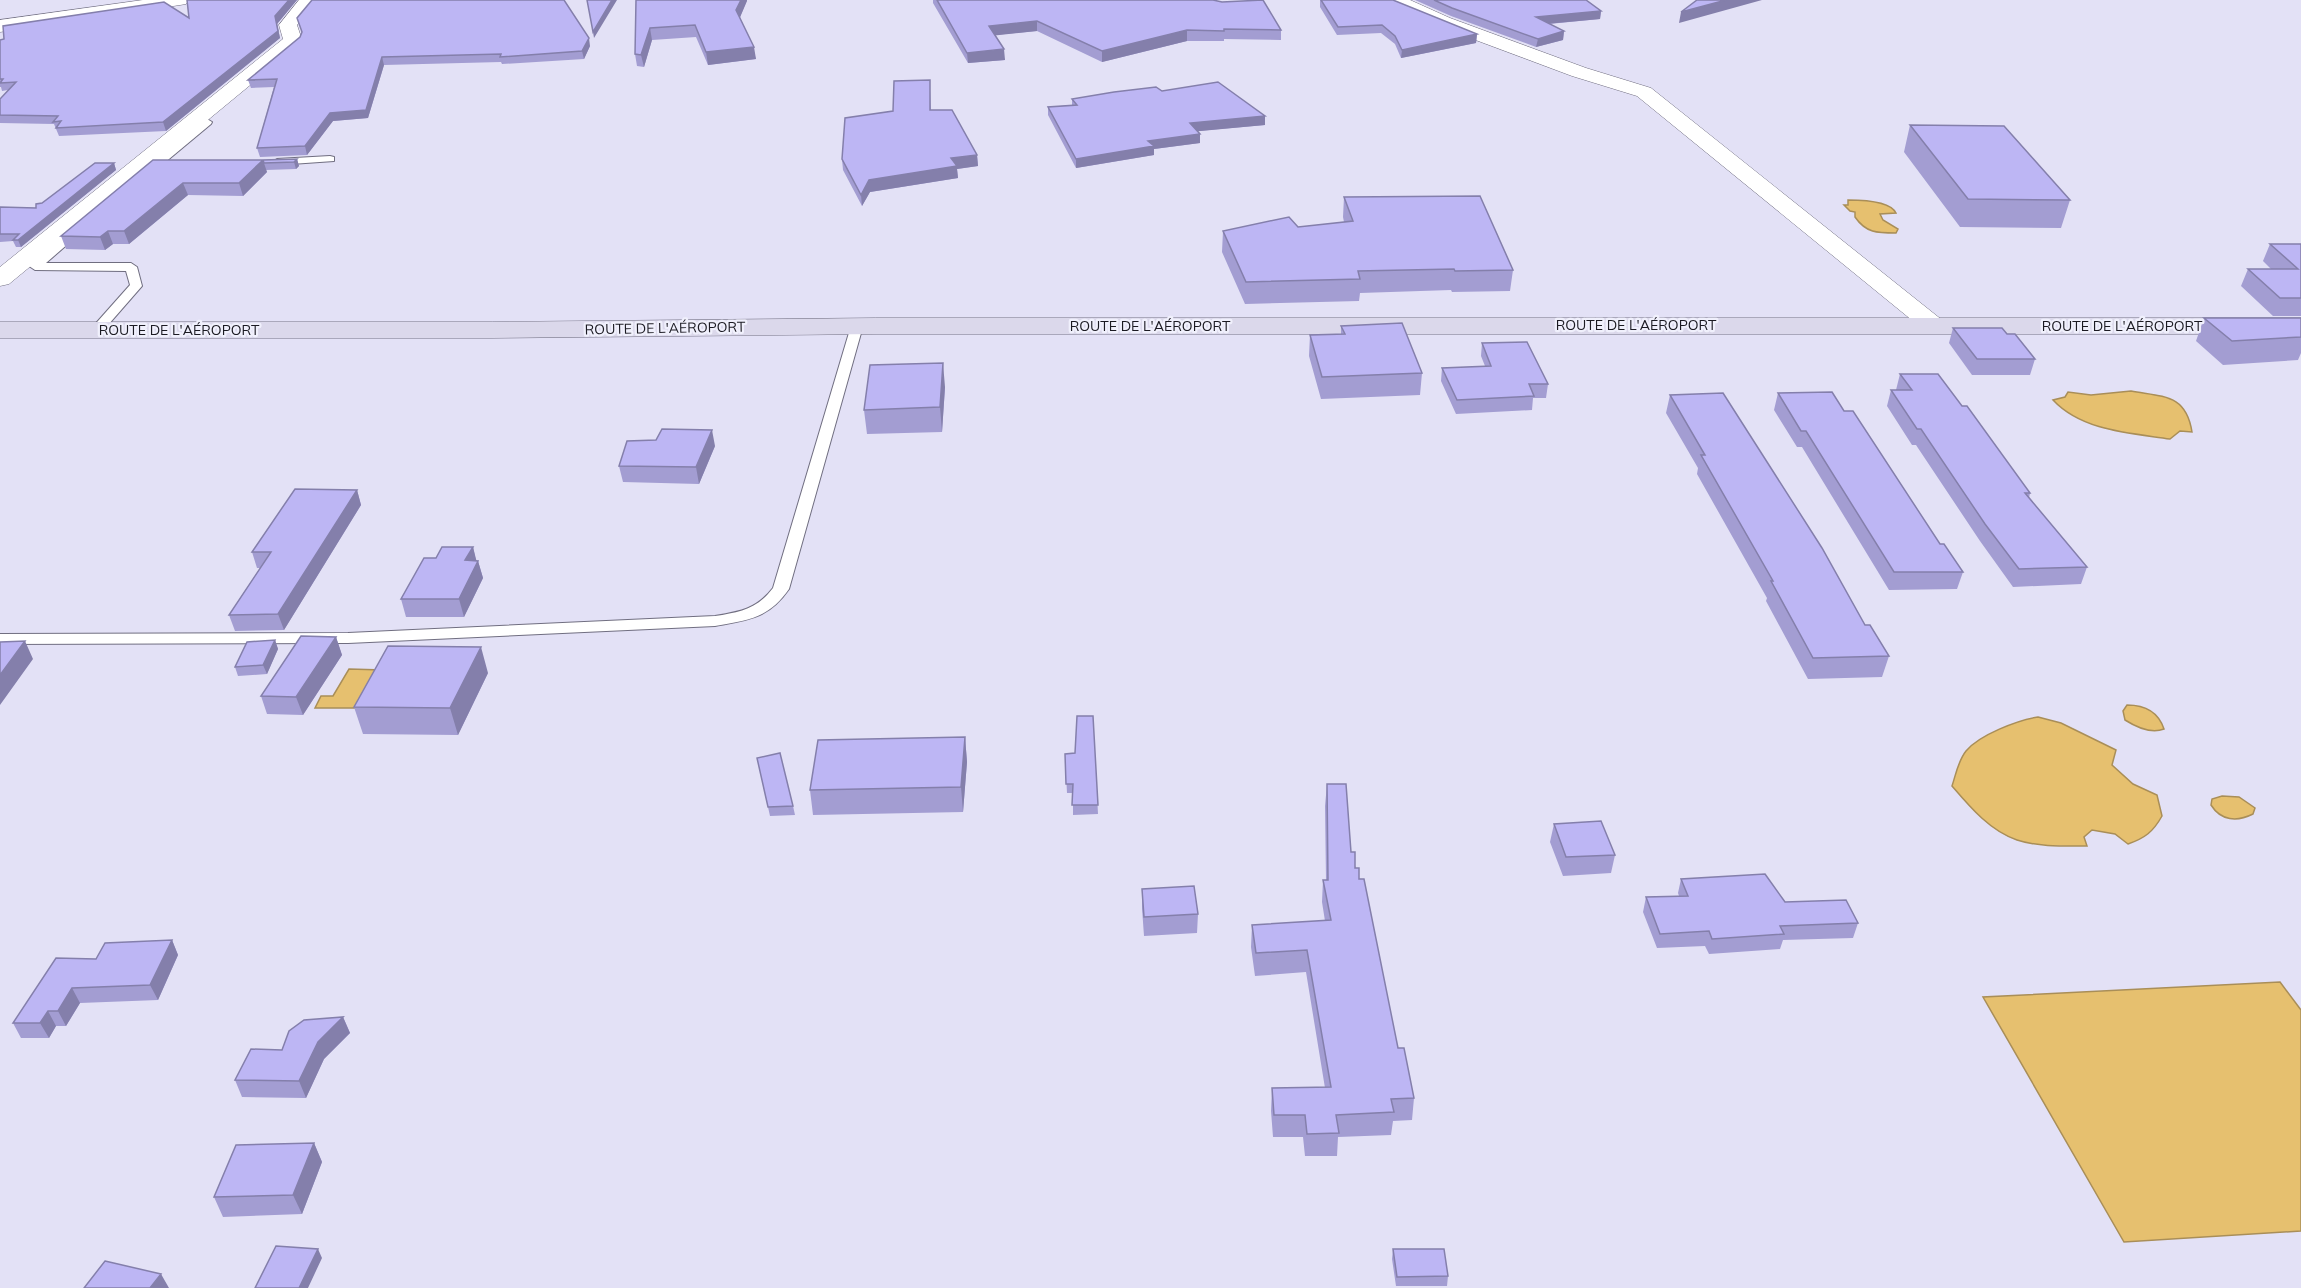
<svg xmlns="http://www.w3.org/2000/svg" width="2301" height="1288" font-family="Mulish,sans-serif">
<style>
.water{fill:#e6c06f;stroke:#a98e58;stroke-width:1.5}
.lines{fill:none;stroke-linecap:round;stroke-linejoin:round}
.lane-casing{stroke:#706e80;stroke-width:2}
.street-casing{stroke:#706e80;stroke-width:1}
.secondary-casing{stroke:#706e80;stroke-width:1}
.lane{fill:#fff;fill-rule:evenodd}
.street{fill:#fff;fill-rule:evenodd}
.secondary{fill:#dbd8eb;fill-rule:evenodd}
.wall{fill:#a39dd2}
.shaded-wall{fill:#847fab}
.building{fill:#bdb6f4;stroke:#847fab;stroke-width:1.5}
.labels{text-anchor:middle;dominant-baseline:central;stroke-width:4.5;stroke-linejoin:round;paint-order:stroke}
.far-street-label{font-size:14px;fill:#1b1a22;stroke:#f0f0fc}
</style>
<rect width="100%" height="100%" fill="#e3e1f6"/>
<!-- water -->
<path class="water" d="M1848 200C1861 200 1890 201 1896 213L1880 214 1883 220 1898 229 1896 233C1877 233 1866 233 1855 217V212L1850 211 1844 205H1848Z
M2131 391C2164 397 2186 394 2192 432L2180 431 2170 439C2130 433 2082 431 2053 400L2065 397 2068 392 2091 395Z
M349 669 382 670 361 708H315L321 696H333Z
M2127 705C2144 705 2158 711 2164 729 2151 734 2136 727 2125 720L2123 711Z
M2038 717 2061 723 2116 750 2112 765 2133 784 2157 795 2162 816C2153 832 2145 838 2128 844L2115 834 2092 830 2084 837 2087 846C2065 846 2038 847 2017 840 1990 831 1970 807 1952 786 1956 774 1958 761 1966 751 1979 735 2018 720 2038 717Z
M2222 796 2239 797 2255 808 2253 814C2237 822 2221 821 2211 805L2212 799Z
M2280 982 2301 1010V1231L2124 1242 1983 997Z"/>
<g class="lines">
<!-- lane casing -->
<g class="lane-casing">
<path id="lane" d="M207 119 212 122 211 124 157 169H149V165Z
M330 156 334 157V161L277 165 272 162 277 159Z
M81 224 85 225V229L46 263H131L137 267 142 286 101 333 96 334 90 330 130 285 126 271 35 270 29 266 77 225Z
M857 322 863 326 789 589C768 619 748 620 715 626L348 643 0 644V634L348 633 715 616C740 612 757 609 773 588L851 326Z"/>
</g>
<!-- street casing -->
<g class="street-casing">
<path id="street" d="M143 0H189L186 4 180 5 0 32V20Z
M299 0H318L297 25 302 40 300 44 9 284 0 286V267L283 39 279 25Z
M1386 0H1410L1450 18 1586 68 1651 88 1942 320 1946 325 1942 330 1933 333 1924 330 1637 96 1572 76 1438 26 1389 4Z"/>
</g>
<!-- secondary casing -->
<g class="secondary-casing">
<path id="secondary" d="M876 318H2301V334H876L492 338H0V322H492Z"/>
</g>
<!-- lane -->
<use href="#lane" class="lane"/>
<!-- street -->
<use href="#street" class="street"/>
<!-- secondary -->
<use href="#secondary" class="secondary"/>
</g>
<!-- wall -->
<path class="wall" d="M187 0H297L277 24 280 38 166 131 59 136 54 124 0 123V99L8 90 2 91 1 87H0V40L189 18Z
M636 0H747L740 17 756 59 708 65 696 37 652 40 644 67 637 66 635 54Z
M933 0H1213L1281 30V40L1224 39V41H1187L1102 62 1037 31 995 35 1005 60 968 63 933 3Z
M1320 0H1393L1477 34 1476 43 1401 58 1395 44 1381 33 1337 35 1320 7Z
M1415 0H1586L1601 11 1600 19 1549 24 1564 31 1563 40 1536 47 1451 16Z
M300 37 590 46 584 59 502 64 501 62 384 65 368 118 333 121 307 155 260 157 257 148 274 87 251 88 248 80Z
M930 91 931 110 977 155 978 166 957 169 958 178 870 192 862 206 843 170 842 159 893 111Z
M1162 91 1265 116V125L1198 131 1200 134V143L1154 149V155L1076 168 1048 115V107L1072 105V99Z
M1910 125 2070 200 2061 228 1960 227 1904 152Z
M297 159 299 166 296 169 266 170 267 172 243 196 188 195 129 244H113L105 250 66 249 61 236 153 160H263Z
M114 163 116 170 21 247H16L13 241 0 242V207L36 208 42 203Z
M1344 197 1513 270 1510 291 1452 292 1451 290 1360 293 1359 301 1245 304 1222 252 1223 231 1298 227 1344 222 1343 217Z
M2270 244H2301V316H2273L2241 286 2248 269H2271L2263 261Z
M2204 318H2301V353L2298 360 2223 365 2196 341Z
M1341 326 1422 373 1420 395 1321 399 1309 356 1310 335 1341 334Z
M1953 328 2007 334 2035 359 2030 375H1972L1949 343Z
M1482 343 1548 384 1546 398H1533L1532 410 1456 414 1441 381 1442 368 1485 366 1481 356Z
M1900 374 1962 406 2030 493 2029 498 2087 567 2081 584 2013 587 1980 541 1916 445H1912L1887 406 1891 390H1896Z
M945 387 942 432 867 434 864 410Z
M1778 393 1844 411 1940 544 1963 572 1957 589 1889 590 1802 447H1797L1774 410Z
M1670 395 1865 625 1889 656 1882 677 1808 679 1766 601 1767 598 1697 474 1698 468 1666 413Z
M715 446 699 484 623 482 619 466Z
M357 490 361 505 284 630 235 631 229 615 260 568H257L252 552Z
M473 547 476 561H478L483 578 464 617H406L401 599 436 558Z
M336 637 342 655 303 715 267 714 261 696Z
M275 640 278 649 267 674 238 676 235 667Z
M488 673 458 735 363 734 354 707Z
M1093 716 1098 814 1073 815V793H1067L1065 754 1075 753Z
M965 737 967 762 963 812 813 815 810 790Z
M757 758 793 806 795 815 770 816Z
M1327 784 1351 852 1359 879 1398 1048 1414 1098 1412 1120 1393 1121 1391 1135 1338 1137 1337 1156H1305L1303 1137H1273L1271 1111 1272 1088H1325L1306 972 1255 976 1251 947 1252 925 1325 921 1322 902 1323 880H1326L1325 806Z
M1554 824 1615 855 1611 873 1563 876 1550 842Z
M1681 879 1785 902 1858 923 1853 938 1783 940 1780 949 1709 954 1705 946 1657 948 1643 912 1646 897 1679 896 1678 893Z
M1142 889 1198 914 1197 933 1144 936 1142 908Z
M172 940 178 955 158 1000 80 1003 66 1026H56L49 1038H21L13 1023 96 959Z
M343 1017 350 1033 324 1059 306 1098 242 1097 235 1080 282 1050Z
M314 1143 322 1162 302 1214 223 1217 214 1197Z
M1393 1249 1448 1276 1447 1286H1396L1392 1259Z"/>
<!-- shaded-wall -->
<path class="shaded-wall" d="M289 0H297L277 24 280 38 166 131 163 122 275 16Z
M612 0H617L594 38 593 32Z
M741 0H747V1L738 22 736 10Z
M1726 0H1762L1679 23 1681 12Z
M1601 11 1600 19 1535 25 1536 17Z
M1037 21V31L990 36 989 26Z
M650 28 652 40 644 67 641 55Z
M1187 30V41L1102 62V51Z
M1564 31 1563 40 1536 47 1538 39Z
M1477 34 1476 43 1401 58 1402 50Z
M589 38 590 46 584 59 582 51Z
M754 47 756 59 708 65 706 52Z
M1004 49 1005 60 968 63 967 53Z
M382 57 384 65 368 118 333 121 307 155 305 146 330 113Z
M1265 116V125L1190 132V123Z
M1200 134V143L1154 149V155L1076 168V159L1148 141Z
M977 155 978 166 957 169 958 178 870 192 862 206 861 195 869 180 951 158Z
M297 159 299 166 296 169 294 162Z
M263 160 267 172 243 196 239 183Z
M114 163 116 170 21 247 18 240Z
M183 183 188 195 129 244 124 231Z
M108 231 113 244 105 250 100 237Z
M943 363 945 387 942 432 940 407Z
M712 430 715 446 699 484 696 467Z
M357 490 361 505 284 630 278 614Z
M473 547 477 563 478 561 483 578 464 617 459 599 465 560Z
M336 637 342 655 303 715 296 697Z
M275 640 278 649 267 674 263 665Z
M25 641 33 659 0 705V675Z
M481 647 488 673 458 735 450 708Z
M965 737 967 762 963 812 961 787Z
M172 940 178 955 158 1000 150 985Z
M72 988 80 1003 66 1026 58 1011Z
M48 1011 56 1026 49 1038 40 1023Z
M343 1017 350 1033 324 1059 306 1098 299 1081 318 1042Z
M314 1143 322 1162 302 1214 293 1195Z
M318 1249 322 1258 308 1288H299Z
M161 1274 169 1288H150Z"/>
<!-- building -->
<path class="building" d="M187 0H289L275 16 278 31 163 122 56 128 61 121 53 122 58 116 0 115V99L16 82 0 83 3 79H0V40L4 39 3 26 164 2 189 18Z
M312 0H564L589 38 582 51 500 57 501 54 382 57 366 110 330 113 305 146 257 148 277 79 248 80 300 37 302 32 297 18Z
M587 0H612L593 32Z
M636 0H741L736 10 754 47 706 52 695 25 650 28 641 55 635 54Z
M937 0H1213L1222 2 1263 0 1281 30 1224 29V31L1187 30 1102 51 1037 21 989 26 1004 49 967 53Z
M1321 0H1393L1477 34 1402 50 1395 36 1382 25 1338 27Z
M1434 0H1586L1601 11 1536 17 1564 31 1538 39 1452 8Z
M1697 0H1726L1681 12Z
M930 80V110H952L977 155 951 158 957 166 869 180 861 195 842 159 845 118 893 111 894 81Z
M1218 82 1265 116 1190 123 1200 134 1148 141 1154 146 1076 159 1048 107 1077 105 1072 99 1114 92 1156 87 1162 91Z
M1910 125 2004 126 2070 200 1968 199Z
M297 159 294 162 264 163 263 160Z
M153 160H263L239 183H183L124 231H108L100 237 61 236Z
M95 163H114L18 240H13L19 234H0V207L36 208V204L42 203Z
M1480 196 1513 270 1455 271 1454 269 1358 271 1360 279 1246 282 1223 231 1289 217 1298 227 1353 221 1344 197Z
M2270 244H2301V298H2280L2248 269H2298Z
M2204 318H2301V337L2232 341Z
M1402 323 1422 373 1322 377 1310 335 1345 334 1341 326Z
M1953 328H2002L2007 334H2015L2035 359H1977Z
M1527 342 1548 384H1529L1534 396 1457 400 1442 368 1491 366 1482 343Z
M943 363 940 407 864 410 870 365Z
M1900 374H1938L1962 406H1967L2030 493H2025L2087 567 2019 569 1985 524 1921 429H1917L1891 390H1912Z
M1832 392 1844 411H1853L1940 544H1944L1963 572H1894L1806 431H1801L1778 393Z
M1723 393 1822 548 1865 625H1870L1889 656 1813 658 1771 581H1773L1701 455H1705L1670 395Z
M662 429 712 430 696 467 619 466 627 441 656 440Z
M295 489 357 490 278 614 229 615 271 552H252Z
M442 547H473L465 560 478 561 459 599H401L424 558H436Z
M301 636 336 637 296 697 261 696Z
M275 640 263 665 235 667 247 642Z
M25 641 0 675V642Z
M388 646 481 647 450 708 354 707Z
M1077 716H1093L1098 805H1072L1073 784H1066L1065 754 1075 753Z
M965 737 961 787 810 790 818 740Z
M780 753 793 806 768 807 757 758Z
M1327 784H1346L1351 852H1355V868H1359V879H1364L1398 1048H1404L1414 1098 1391 1099 1394 1112 1336 1115 1339 1133 1307 1134 1305 1115H1274L1272 1088 1331 1087 1307 950 1256 953 1252 925 1331 920 1323 880H1328Z
M1601 821 1615 855 1566 857 1554 824Z
M1765 874 1785 902 1846 900 1858 923 1780 926 1784 934 1712 939 1709 931 1660 934 1646 897 1688 896 1681 879Z
M1194 886 1198 914 1144 917 1142 889Z
M172 940 150 985 72 988 58 1011H48L40 1023H13L56 958 96 959 105 943Z
M343 1017 318 1042 299 1081 235 1080 251 1049 282 1050 289 1031 304 1020Z
M314 1143 293 1195 214 1197 236 1145Z
M276 1246 318 1249 299 1288H255Z
M1393 1249H1444L1448 1276 1397 1277Z
M105 1261 161 1274 150 1288H84Z"/>
<g class="labels">
<!-- far-street labels -->
<g class="far-street-label">
<text x="1636" y="325">ROUTE DE L'AÉROPORT</text>
<text x="1150" y="326">ROUTE DE L'AÉROPORT</text>
<text x="2122" y="326">ROUTE DE L'AÉROPORT</text>
<text transform="translate(665 328) rotate(-1)">ROUTE DE L'AÉROPORT</text>
<text x="179" y="330">ROUTE DE L'AÉROPORT</text>
</g>
</g>
</svg>
